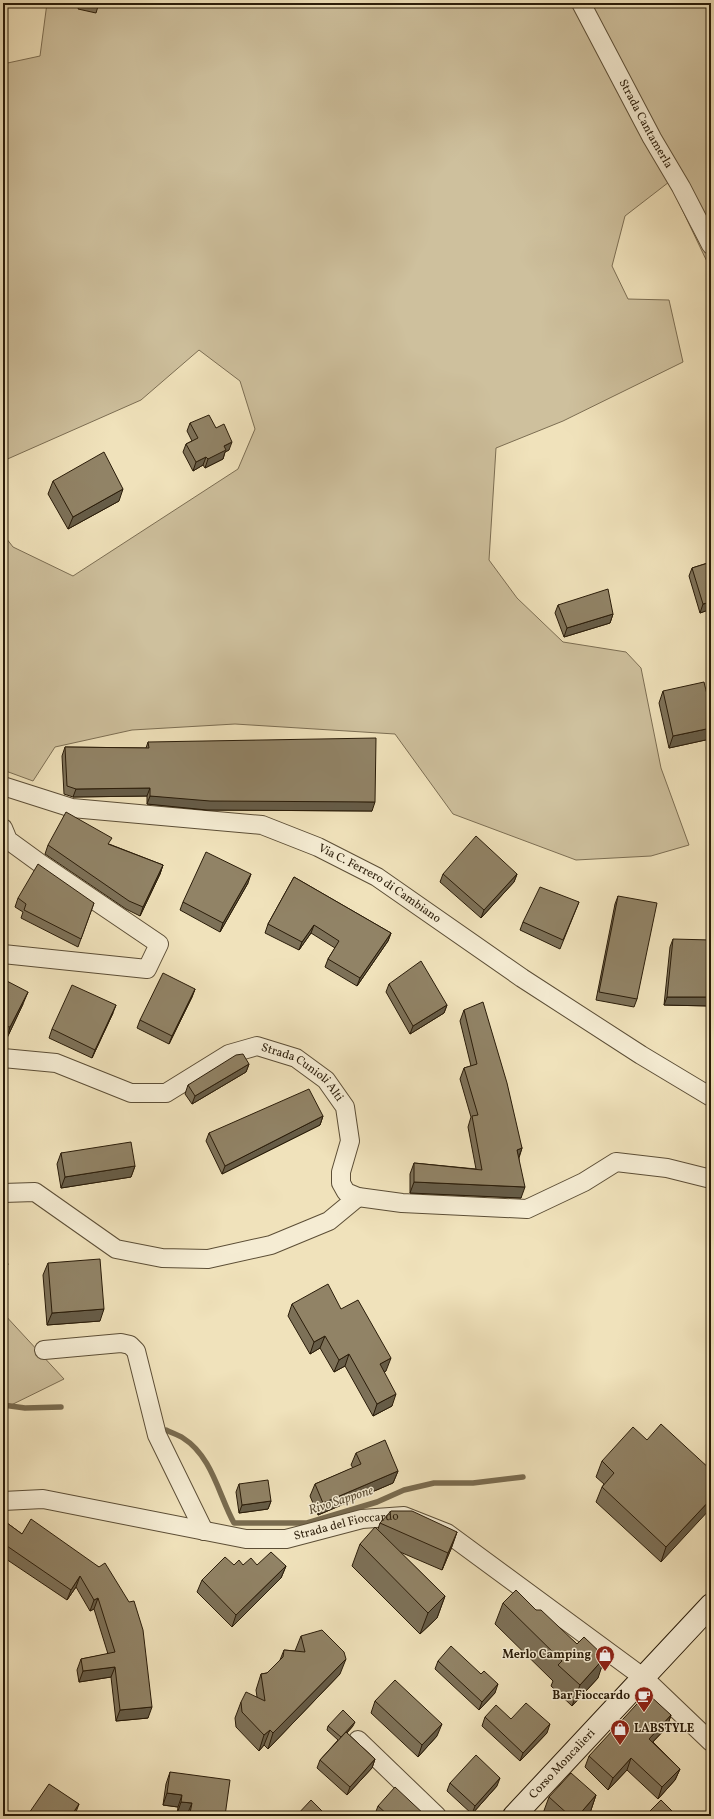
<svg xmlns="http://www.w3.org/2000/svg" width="714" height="1819" font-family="Vollkorn,serif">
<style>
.green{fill:#cec09d;stroke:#7c6e53}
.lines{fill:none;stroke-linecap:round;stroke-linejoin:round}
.stream{stroke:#796b4f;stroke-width:5.5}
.minor-casing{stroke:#5c4e36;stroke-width:20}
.secondary-casing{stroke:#2a1c09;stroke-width:24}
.minor{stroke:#f5ecd3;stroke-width:18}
.secondary{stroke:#f5ecd3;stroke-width:22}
.wall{fill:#7d7158;stroke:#2a1c09}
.shaded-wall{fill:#665c47;stroke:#2a1c09}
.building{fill:#918366;stroke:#2a1c09}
.labels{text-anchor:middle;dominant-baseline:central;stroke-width:3;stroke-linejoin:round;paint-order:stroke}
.street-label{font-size:12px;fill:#2a1c09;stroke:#f5ecd3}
.poi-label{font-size:12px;font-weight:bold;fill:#2a1c09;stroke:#f5ecd3;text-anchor:end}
.water-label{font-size:13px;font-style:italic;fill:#5e5038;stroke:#f5ecd3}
</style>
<rect width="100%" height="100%" fill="#f0e2bb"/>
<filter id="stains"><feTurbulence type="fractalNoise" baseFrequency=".005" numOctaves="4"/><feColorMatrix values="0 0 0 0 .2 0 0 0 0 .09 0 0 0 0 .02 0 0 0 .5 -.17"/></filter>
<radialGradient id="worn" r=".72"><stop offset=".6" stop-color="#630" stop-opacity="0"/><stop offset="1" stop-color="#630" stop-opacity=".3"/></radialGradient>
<!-- green -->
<path class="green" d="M47 3H711V270L669 182 625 216 612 266 628 299 669 300 683 362 563 421 496 448 489 560 517 598 563 642 626 652 641 668 661 768 689 845 651 856 576 860 453 814 395 734 235 724 132 730 55 747 33 781 3 770V534L13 547 73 576 238 469 255 429 240 381 199 350 141 400 3 461V64L40 56Z
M3 1313 64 1379 3 1409Z"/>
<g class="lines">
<!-- stream -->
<path class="stream" d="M3 1405 25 1408 61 1407
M166 1430C172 1433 178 1435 183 1438 212 1456 219 1496 234 1523H307L377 1502 404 1490 434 1483H473L523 1477"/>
<!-- minor casing -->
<g class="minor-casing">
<g id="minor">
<path id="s1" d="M581 3 652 138 681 187 711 245"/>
<path id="s2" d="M3 786 72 808 262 825 318 847 377 877 522 978 641 1055 711 1097"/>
<path d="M3 828 8 840 41 864 159 944 147 969 3 954"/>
<path id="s3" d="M3 1058 56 1063 131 1093H166L229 1054 257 1046 296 1058 326 1080 345 1107 350 1141 341 1172V1183L346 1192 358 1197 402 1203 527 1209 584 1182 616 1162 667 1168 711 1179"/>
<path d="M3 1193 35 1192 116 1249 162 1258 208 1259 271 1245 329 1221 358 1197"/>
<path d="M44 1350 121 1343 130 1345 136 1351 157 1435 204 1531"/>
<path id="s4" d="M3 1501 43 1499 246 1539H286L362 1519 404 1516 447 1533 644 1678 711 1742"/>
<path d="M358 1740 437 1816"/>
</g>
</g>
<!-- secondary casing -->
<g class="secondary-casing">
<g id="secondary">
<path id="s5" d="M514 1816 711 1605"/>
</g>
</g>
<!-- minor -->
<use href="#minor" class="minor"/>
<!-- secondary -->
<use href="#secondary" class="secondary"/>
</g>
<!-- wall -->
<path class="wall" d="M80 3H99L96 13 78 9Z
M190 423 216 428 229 450 225 452 223 459 205 468 203 465 193 471 183 452 186 444 192 441 187 431Z
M53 481 119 501 68 529 48 494Z
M711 562V609L700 613 689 576 692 568Z
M558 605 613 614 610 623 564 637 555 613Z
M663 691 710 739 669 748 659 703Z
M148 742 372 811 207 810 147 804V796L73 797 64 794 62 756 65 747 146 748Z
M109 844 163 865 160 874 140 916 126 909 45 854 48 845Z
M443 874H517L514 882 481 918 440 882Z
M294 877 391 933 388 941 357 986 325 967 328 959 335 948 311 933 299 950 265 933 268 924Z
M248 883 220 932 180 910 183 902Z
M618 896 637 999 634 1007 596 1000 615 904Z
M18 898 94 903 78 947 21 918 23 912 15 907Z
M579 902 560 949 520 930 523 922Z
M673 939 711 972V1006L664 1005 670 947Z
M3 979 23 1004 6 1040 3 1039Z
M389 984 447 1005 444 1013 410 1034 386 992Z
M195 989 192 997 169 1044 137 1028 140 1020Z
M464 1010 522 1148 519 1158 521 1198 410 1193V1174L414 1163 476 1169 468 1127 471 1117 460 1079 464 1068 471 1066 460 1021Z
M113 1013 92 1058 49 1038 52 1029Z
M249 1064 246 1072 192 1104 185 1094 188 1085Z
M323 1116 320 1125 222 1174 206 1141 209 1133Z
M61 1153 135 1166 131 1177 61 1188 57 1164Z
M48 1263 100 1321 47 1325 43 1275Z
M292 1304 341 1309 386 1371 384 1372 392 1406 373 1416 345 1366 334 1372 320 1348 310 1354 288 1316Z
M356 1453 398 1471 393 1483 318 1515 310 1496 315 1484 353 1468 351 1465Z
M602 1461 711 1470 661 1562 596 1502 602 1487 604 1484 596 1477Z
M239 1484 271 1501 268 1509 239 1513 236 1492Z
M3 1520 22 1534 99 1567 148 1718 116 1721 111 1677 79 1682 77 1670 81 1659 108 1654 94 1609 90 1611 76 1587 67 1600 3 1557Z
M380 1523 457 1532 451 1549 442 1570 400 1552 445 1596 437 1618 420 1634 352 1566 360 1544 378 1529Z
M234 1565 286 1566 281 1578 232 1627 197 1592 202 1580Z
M503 1603 536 1610 577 1644 598 1678 572 1706 551 1686 553 1681 495 1624Z
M301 1636 340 1674 268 1749 264 1745 259 1751 236 1727 235 1718 241 1702 257 1697 256 1690 261 1674 267 1673 280 1660 284 1650 295 1651Z
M438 1661 481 1674 495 1693 479 1710 435 1669Z
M375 1701 437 1736 418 1757 371 1713Z
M671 1715 667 1727 653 1742 680 1769 675 1780 658 1799 627 1770 608 1790 585 1767 589 1756Z
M485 1717 511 1719 547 1733 520 1761 482 1726Z
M328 1726H353L347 1733 375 1759 372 1768 347 1795 317 1768 320 1760 338 1740 327 1730Z
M170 1772 225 1816H187V1815L177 1814 178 1807 163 1805 166 1784Z
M450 1783 497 1786 472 1814 447 1791Z
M596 1795 589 1816H542L549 1797Z
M378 1806 426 1816H378L375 1814Z
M76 1812 73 1816H27Z"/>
<!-- shaded-wall -->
<path class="shaded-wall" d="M232 442 229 450 225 452 223 459 205 468 208 459 224 446Z
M206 457 203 465 193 471 196 462Z
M123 489 119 501 68 529 73 517Z
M711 602V609L700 613 703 604Z
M613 614 610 623 564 637 567 628Z
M711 728V737L710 739 669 748 673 736Z
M150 788 147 796 73 797 76 789Z
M150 796 375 802 372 811 207 810 147 804Z
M163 865 160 874 140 916 143 907Z
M251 874 248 883 220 932 223 923Z
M517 874 514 882 481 918 484 910Z
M314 925 311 933 299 950 302 942Z
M391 933 388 941 357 986 360 978Z
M195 989 192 997 169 1044 172 1036Z
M28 992 23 1004 6 1040 10 1027Z
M667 997H711V1006L664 1005Z
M116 1005 113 1013 92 1058 95 1050Z
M447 1005 444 1013 410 1034 413 1026Z
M249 1064 246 1072 192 1104 195 1096Z
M323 1116 320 1125 222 1174 225 1166Z
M522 1148 518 1159 517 1150Z
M135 1166 131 1177 61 1188 65 1177Z
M414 1182 525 1187 521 1198 410 1193Z
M8 1264 4 1275 3 1276V1268Z
M104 1309 100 1321 47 1325 52 1313Z
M325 1336 320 1348 310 1354 314 1342Z
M349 1354 345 1366 334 1372 339 1360Z
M391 1358 386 1371 376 1377 380 1364Z
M396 1394 392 1406 373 1416 377 1404Z
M398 1471 393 1483 318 1515 323 1503Z
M711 1499V1508L661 1562 666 1547Z
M271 1501 268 1509 239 1513 242 1505Z
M457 1532 451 1549 442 1570 448 1553Z
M7 1546 3 1557V1558V1553Z
M286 1566 281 1578 232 1627 236 1615Z
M80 1576 76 1587 67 1600 71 1590Z
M445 1596 437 1618 420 1634 428 1613Z
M98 1598 94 1609 90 1611 94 1600Z
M605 1657 598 1678 572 1706 580 1685Z
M346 1659 340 1674 268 1749 273 1733Z
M115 1667 111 1677 79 1682 83 1671Z
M498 1684 495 1693 479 1710 482 1702Z
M152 1707 148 1718 116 1721 120 1710Z
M671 1715 667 1727 645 1750 649 1739Z
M355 1722 353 1726 339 1741 341 1737Z
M442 1724 437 1736 418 1757 422 1745Z
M550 1724 547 1733 520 1761 523 1753Z
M270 1730 264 1745 259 1751 264 1735Z
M631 1758 627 1770 608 1790 613 1778Z
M375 1759 372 1768 347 1795 350 1787Z
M680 1769 675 1780 658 1799 662 1787Z
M500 1778 497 1786 472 1814 475 1806Z
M167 1793 182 1795 178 1807 163 1805Z
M596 1795 589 1816H578Z
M181 1802 192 1803 187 1815 177 1814Z
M79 1804 76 1812 73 1816H71Z
M190 1813 213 1816H189Z"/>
<!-- building -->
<path class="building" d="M90 3H99V5Z
M209 415 216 428 224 424 232 442 224 446 226 450 208 459 206 457 196 462 186 444 198 438 190 423Z
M104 452 123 489 73 517 53 481Z
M711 562V602L703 604 692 568Z
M608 589 613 614 567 628 558 605Z
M704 682 711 711V728L673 736 663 691Z
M376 738 375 802 210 801 150 796V788L76 789 67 786 65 747 149 748 148 742Z
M66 812 112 838 108 844 163 865 143 907 129 901 48 845Z
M476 836 517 874 484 910 443 874Z
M206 852 251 874 223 923 183 902Z
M38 864 94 903 81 939 24 910 26 904 18 898Z
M294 877 391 933 360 978 328 959 339 941 314 925 302 942 268 924Z
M540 887 579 902 563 940 523 922Z
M618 896 657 903 637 999 599 992Z
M673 939 711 940V966L710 972H711V997H667Z
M421 961 447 1005 413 1026 389 984Z
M163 973 195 989 172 1036 140 1020Z
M3 979 28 992 10 1027 3 1026Z
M72 985 116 1005 95 1050 52 1029Z
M483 1002 507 1083 522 1148 517 1150 525 1187 414 1182V1163L482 1170 472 1116 478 1115 464 1068 477 1064 464 1010Z
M243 1054 249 1064 195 1096 188 1085 236 1055Z
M309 1089 323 1116 225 1166 209 1133Z
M131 1142 135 1166 65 1177 61 1153Z
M3 1256 8 1264 3 1268Z
M100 1259 104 1309 52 1313 48 1263Z
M328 1284 341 1309 358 1300 391 1358 380 1364 396 1394 377 1404 349 1354 339 1360 325 1336 314 1342 292 1304Z
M661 1424 711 1470V1499L666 1547 602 1487 614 1473 602 1461 633 1427 647 1440Z
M385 1440 398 1471 323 1503 315 1484 361 1464 356 1453Z
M268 1480 271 1501 242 1505 239 1484Z
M391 1511H412L457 1532 448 1553 380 1523Z
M31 1519 99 1567 105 1563 129 1602 134 1601 143 1630 152 1707 120 1710 115 1667 83 1671 81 1659 115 1652 98 1598 94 1600 80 1576 71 1590 7 1546 3 1553V1520L22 1534Z
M375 1527 445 1596 428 1613 360 1544Z
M271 1552 286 1566 236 1615 202 1580 225 1557 234 1565 239 1560 243 1565 251 1558 257 1565Z
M516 1590 536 1610H541L577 1644 584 1637 605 1657 580 1685 558 1665 562 1661 503 1603Z
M322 1630 344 1652 346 1659 273 1733 270 1730 264 1735 242 1712 241 1702 246 1692 265 1701 261 1674 267 1673 283 1657 284 1650 305 1652 301 1636Z
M451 1646 481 1674 484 1671 498 1684 482 1702 438 1661Z
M395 1680 442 1724 422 1745 375 1701Z
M647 1693 671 1715 649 1739 680 1769 662 1787 631 1758 613 1778 589 1756Z
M526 1703 550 1724 523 1753 485 1717 496 1705 511 1719Z
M343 1710 355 1722 341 1737 328 1726Z
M346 1732 375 1759 350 1787 320 1760Z
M476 1755 500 1778 475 1806 450 1783Z
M170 1772 230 1780 225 1816H213L190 1813 192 1803 181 1802 182 1795 167 1793Z
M571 1773 596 1795 578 1816H570L549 1797Z
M49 1784 79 1804 71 1816H62L58 1813 56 1816H27Z
M395 1787 426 1816H389L378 1806Z
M311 1800 327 1816H296Z
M661 1800 677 1816H645Z"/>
<!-- icons -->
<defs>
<g id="shop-pin" transform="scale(1)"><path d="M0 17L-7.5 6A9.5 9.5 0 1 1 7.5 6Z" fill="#8f2418" stroke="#f5ecd3"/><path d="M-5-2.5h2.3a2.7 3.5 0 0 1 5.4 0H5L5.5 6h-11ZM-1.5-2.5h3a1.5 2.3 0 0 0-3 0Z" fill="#fff"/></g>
<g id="cafe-pin" transform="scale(1)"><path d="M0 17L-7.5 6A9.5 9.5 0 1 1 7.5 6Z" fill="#8f2418" stroke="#f5ecd3"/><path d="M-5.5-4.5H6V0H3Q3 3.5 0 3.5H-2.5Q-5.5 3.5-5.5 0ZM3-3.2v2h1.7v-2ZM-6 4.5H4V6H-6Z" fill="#fff"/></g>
</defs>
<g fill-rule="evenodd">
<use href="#shop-pin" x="605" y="1655"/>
<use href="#cafe-pin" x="644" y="1696"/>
<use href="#shop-pin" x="620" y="1729"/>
</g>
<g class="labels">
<!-- street labels -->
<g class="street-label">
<text stroke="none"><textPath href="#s1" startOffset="137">Strada Cantamerla</textPath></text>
<text stroke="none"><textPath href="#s2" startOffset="395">Via C. Ferrero di Cambiano</textPath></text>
<text stroke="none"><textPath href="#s3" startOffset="326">Strada Cunioli Alti</textPath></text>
<text stroke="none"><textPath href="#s4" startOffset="349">Strada del Fioccardo</textPath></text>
<text stroke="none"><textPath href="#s5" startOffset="71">Corso Moncalieri</textPath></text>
</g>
<!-- poi labels -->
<g class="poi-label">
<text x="591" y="1655">Merlo Camping</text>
<text x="630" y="1696">Bar Fioccardo</text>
<text x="634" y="1729" text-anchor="start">LABSTYLE</text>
</g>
<!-- water labels -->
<g class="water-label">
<text transform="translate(341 1501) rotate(-18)">Rivo Sappone</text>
</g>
</g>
<!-- margin -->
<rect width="714" height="1819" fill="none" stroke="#f0e2bb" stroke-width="16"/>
<rect x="4" y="4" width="706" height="1811" fill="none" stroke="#2a1c09" stroke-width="2"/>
<rect x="8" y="8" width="698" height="1803" fill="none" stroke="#2a1c09"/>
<rect width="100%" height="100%" filter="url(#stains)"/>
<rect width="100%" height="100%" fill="url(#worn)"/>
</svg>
